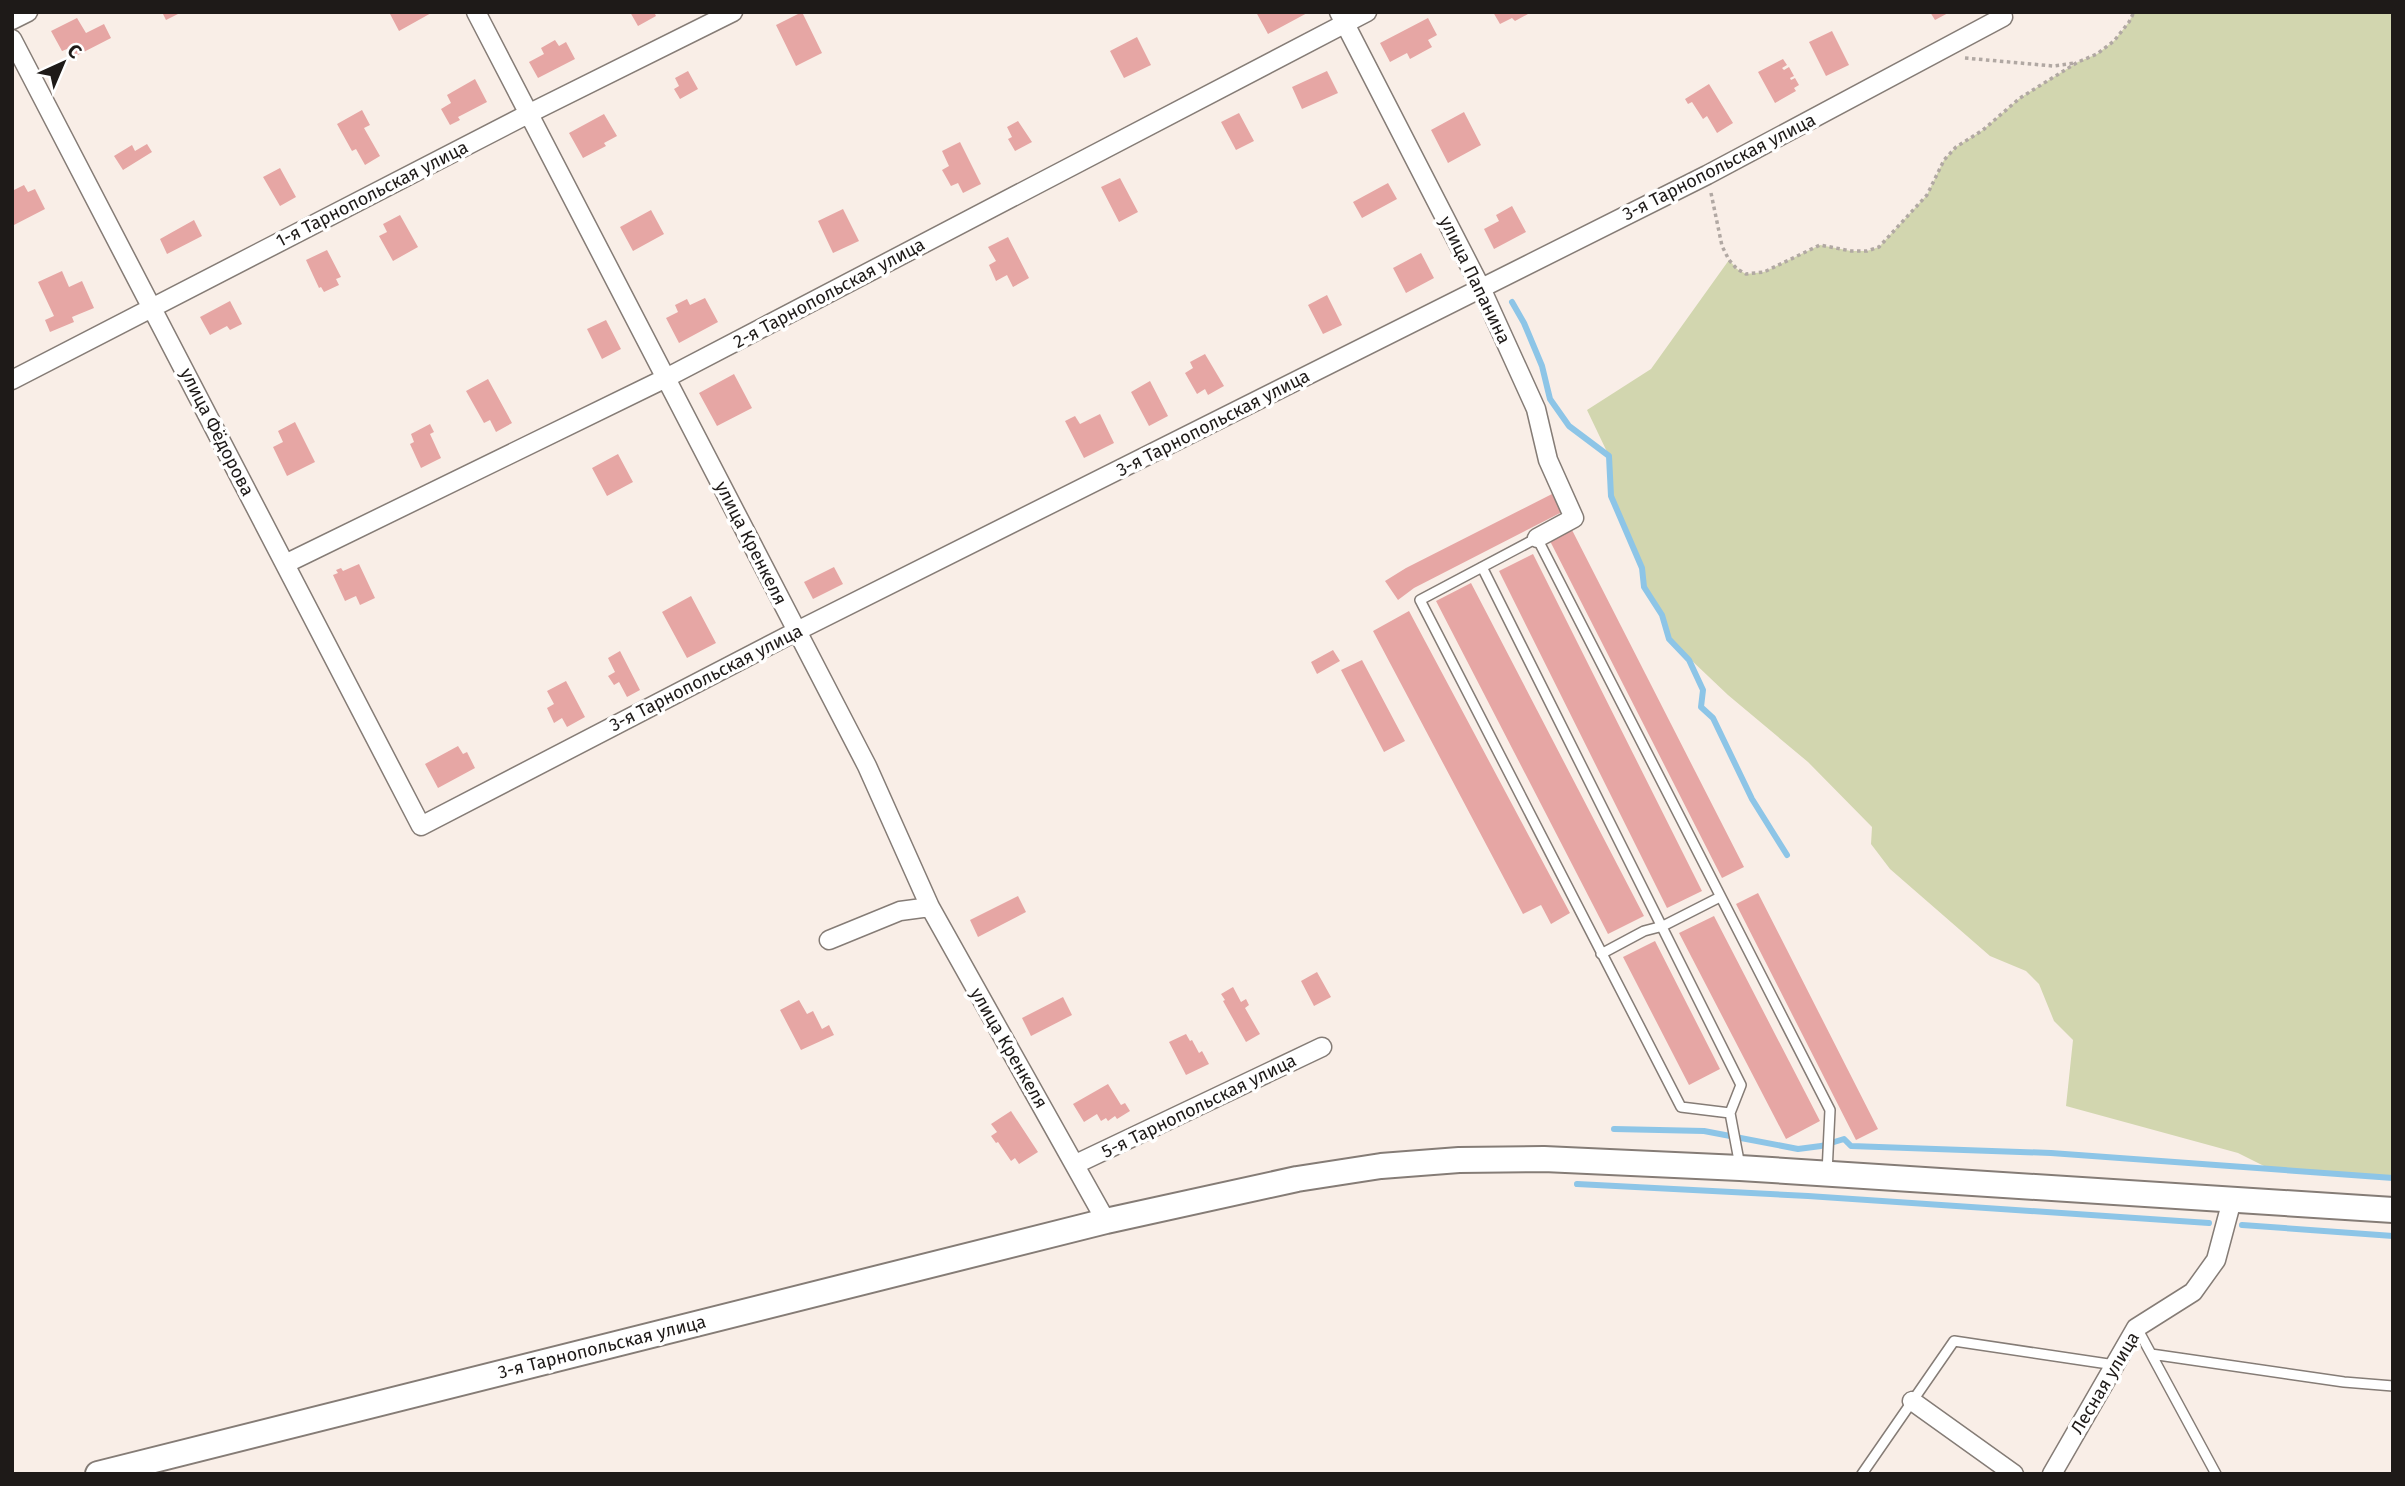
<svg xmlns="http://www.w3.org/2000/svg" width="2405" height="1486" font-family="'Fira Sans',sans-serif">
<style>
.green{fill:#d2d6af}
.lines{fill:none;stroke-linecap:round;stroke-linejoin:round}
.stream{stroke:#8dc5e7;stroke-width:6}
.building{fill:#e6a6a4}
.lane-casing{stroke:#857c76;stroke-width:12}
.street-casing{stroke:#857c76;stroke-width:21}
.secondary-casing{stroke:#857c76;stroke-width:28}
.path{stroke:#b1a8a3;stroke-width:3.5;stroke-dasharray:3.5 3.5;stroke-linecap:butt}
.lane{stroke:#fff;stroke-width:9}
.street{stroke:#fff;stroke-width:18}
.secondary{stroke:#fff;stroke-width:24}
.labels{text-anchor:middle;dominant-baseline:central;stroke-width:7;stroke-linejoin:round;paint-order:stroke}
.street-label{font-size:18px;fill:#1e1a18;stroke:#fff}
</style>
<rect width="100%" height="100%" fill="#f9eee7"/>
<!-- green -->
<path class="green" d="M2134 12H2393V1178L2268 1168 2238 1153 2066 1106 2073 1040 2054 1021 2039 984 2026 971 1990 956 1890 869 1871 844 1872 827 1808 762 1728 695 1669 639 1662 615 1644 587 1642 568 1611 496 1609 456 1587 410 1651 369 1729 260 1737 269 1746 274 1764 272 1820 245 1851 251H1867L1879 247 1927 195 1944 160 1956 147 1983 130 2020 98 2078 62 2097 54 2114 41 2129 22Z"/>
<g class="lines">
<!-- stream -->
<path class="stream" d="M1512 302 1524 323 1542 366 1550 399 1569 426 1609 456 1611 496 1642 568 1644 587 1662 615 1669 639 1689 660 1703 690 1701 707 1713 718 1752 799 1787 855
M1614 1129 1704 1131 1798 1149 1821 1146 1844 1139 1851 1146 2051 1153 2393 1178
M1577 1184 1808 1196 2209 1223
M2242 1225 2393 1236"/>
</g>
<!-- building -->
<path class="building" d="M162 12H182L166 20Z
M389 12H433L399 31Z
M630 12H654L656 16 638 26Z
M802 12 822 53 796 66 776 25Z
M1256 12H1309L1268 34Z
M1493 12H1527L1528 14 1515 21 1512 18 1500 24Z
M1930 12H1950L1935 20Z
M77 18 86 33 104 24 111 38 72 58 67 49 62 51 51 31Z
M1428 18 1437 35 1428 40 1432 47 1410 59 1407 53 1390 62 1380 43Z
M1832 31 1849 65 1826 76 1809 42Z
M1137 37 1151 65 1124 78 1110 51Z
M555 40 559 46 566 42 575 59 538 78 529 62 544 54 541 48Z
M1783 59 1787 65 1782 68 1784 70 1789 67 1794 76 1790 78 1791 80 1795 78 1799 85 1794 88 1796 91 1775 103 1758 72Z
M688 71 698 89 680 99 674 89 679 86 675 78Z
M1327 71 1338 93 1302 109 1292 87Z
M475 79 487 102 458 117 460 120 450 125 441 109 451 103 447 95Z
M1709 84 1733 123 1717 133 1707 116 1703 119 1692 102 1688 104 1685 99Z
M362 110 370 125 364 128 380 156 365 165 356 149 352 151 337 124Z
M1464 112 1481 145 1448 163 1431 130Z
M1239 113 1254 141 1236 150 1221 122Z
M604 114 617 136 604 143 606 146 583 158 569 133Z
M1018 121 1032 142 1015 151 1008 139 1012 137 1007 127Z
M960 142 981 184 963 193 958 183 951 186 942 170 949 166 942 151Z
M147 144 152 152 123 170 114 156 132 145 135 151Z
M280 168 296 197 280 206 263 177Z
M1120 178 1138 212 1119 222 1101 187Z
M1388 183 1397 199 1362 218 1353 202Z
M24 185 28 192 35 189 45 209 12 226V191Z
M1512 206 1526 232 1494 249 1484 229 1499 221 1496 215Z
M843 209 859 241 833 253 818 221Z
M651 210 664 234 633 251 620 227Z
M400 215 418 247 393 261 379 236 387 232 383 224Z
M194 220 202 236 167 254 160 239Z
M1008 237 1029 278 1013 287 1007 275 996 281 989 265 996 261 988 247Z
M327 250 341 277 336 279 339 285 324 292 321 287 319 288 306 260Z
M1421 253 1434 278 1406 293 1393 268Z
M62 271 69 287 82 281 94 308 72 317 74 322 50 332 45 320 54 316 38 282Z
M1327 295 1342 325 1323 334 1308 305Z
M705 298 718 322 679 343 666 318 678 312 675 305 687 299 690 305Z
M230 301 242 324 230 330 227 326 210 335 200 317Z
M606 320 621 349 602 359 587 329Z
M1205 354 1224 386 1208 395 1205 389 1197 394 1185 373 1193 368 1190 362Z
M734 374 752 408 717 426 699 393Z
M488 379 512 423 496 432 490 420 484 423 466 391Z
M1150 381 1168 416 1149 426 1131 392Z
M1100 414 1114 443 1084 458 1065 421 1075 416 1080 424Z
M295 422 315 462 287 476 273 447 283 442 278 431Z
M430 424 434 432 430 434 441 458 421 468 410 444 414 442 411 434Z
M618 454 633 482 607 496 592 468Z
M1552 494 1562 512 1414 588 1398 600 1385 581 1406 568Z
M1572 530 1744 867 1722 878 1550 541Z
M1533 554 1702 891 1667 908 1499 571Z
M359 564 375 598 360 605 356 596 345 601 333 575 338 573 336 570 341 568 343 571Z
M834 567 843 584 813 599 804 582Z
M1471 583 1644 916 1608 934 1436 601Z
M691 596 716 643 687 658 662 612Z
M1409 611 1570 913 1551 924 1541 905 1523 914 1373 631Z
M1333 650 1340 661 1317 674 1311 662Z
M620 651 640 690 627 697 619 682 614 685 608 676 615 672 608 658Z
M1362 660 1405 741 1384 752 1341 670Z
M566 681 585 717 567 727 562 718 554 723 547 708 554 704 547 691Z
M458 746 463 754 467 752 475 768 438 788 425 764Z
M1758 893 1878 1129 1856 1140 1736 904Z
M1018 896 1026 912 978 937 970 920Z
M1714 916 1820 1121 1786 1139 1679 933Z
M1655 941 1720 1069 1689 1085 1623 957Z
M1317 972 1331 997 1314 1006 1301 981Z
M1233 987 1241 1002 1246 999 1249 1005 1245 1008 1260 1034 1246 1042 1223 1001 1225 1000 1221 994Z
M1063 997 1072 1015 1031 1036 1022 1018Z
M799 1000 807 1014 813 1011 822 1029 829 1025 834 1035 801 1050 780 1010Z
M1186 1034 1190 1041 1192 1040 1199 1053 1202 1051 1209 1064 1186 1075 1169 1042Z
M1108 1084 1121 1105 1125 1103 1130 1111 1117 1119 1115 1116 1108 1121 1106 1118 1101 1121 1097 1114 1084 1122 1073 1104Z
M1011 1111 1038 1152 1019 1164 1015 1158 1011 1161 998 1142 996 1143 991 1136 997 1132 991 1124Z"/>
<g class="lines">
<!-- lane casing -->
<g class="lane-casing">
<path id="lane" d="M1482 567 1741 1085 1730 1113 1740 1166
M1601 954 1644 931 1663 926 1720 897
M1730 1113 1681 1107 1420 600 1537 538 1830 1110 1827 1173
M2137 1328 2216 1474
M2151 1354 2344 1382 2393 1386
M1862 1474 1954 1341 2115 1365"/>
</g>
<!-- street casing -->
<g class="street-casing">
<path id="street" d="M476 12 867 766 930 907 1106 1221
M1339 12 1481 288 1536 409 1548 460 1574 518 1537 538
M12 20 28 12
M12 39 421 826 797 631 1707 175 2003 17
M12 380 528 114 733 12
M285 564 666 378 1367 12
M829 940 900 911 930 907
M1076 1164 1322 1047
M1912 1401 2014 1474
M2052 1474 2136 1328 2193 1292 2216 1260 2232 1200"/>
</g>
<!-- secondary casing -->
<g class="secondary-casing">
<path id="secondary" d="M98 1474 1106 1221 1297 1179 1381 1166 1459 1160 1544 1159 1740 1168 2393 1210"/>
</g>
<!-- path -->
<path class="path" d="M1965 58 2053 66 2075 63
M1711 193 1722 246 1729 260 1737 269 1746 274 1764 272 1820 245 1851 251H1867L1879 247 1927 195 1944 160 1956 147 1983 130 2020 98 2078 62 2097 54 2114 41 2129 22 2134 12"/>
<!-- lane -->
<use href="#lane" class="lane"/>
<!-- street -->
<use href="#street" class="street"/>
<!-- secondary -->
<use href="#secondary" class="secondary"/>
</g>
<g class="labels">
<!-- street labels -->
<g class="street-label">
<text transform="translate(1719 167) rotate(-27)">3-я Тарнопольская улица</text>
<text transform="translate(372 194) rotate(-27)">1-я Тарнопольская улица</text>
<text transform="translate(1475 280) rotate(64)">улица Папанина</text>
<text transform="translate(829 293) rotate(-28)">2-я Тарнопольская улица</text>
<text transform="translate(1213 423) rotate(-27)">3-я Тарнопольская улица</text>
<text transform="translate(217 432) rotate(63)">улица Фёдорова</text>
<text transform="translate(751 543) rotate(63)">улица Кренкеля</text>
<text transform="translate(706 678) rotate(-27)">3-я Тарнопольская улица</text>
<text transform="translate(1009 1048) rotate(60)">улица Кренкеля</text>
<text transform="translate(1199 1106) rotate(-26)">5-я Тарнопольская улица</text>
<text transform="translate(602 1347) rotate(-14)">3-я Тарнопольская улица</text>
<text transform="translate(2105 1383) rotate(-59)">Лесная улица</text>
</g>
</g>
<!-- border -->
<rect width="2405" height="1486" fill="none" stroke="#1e1a18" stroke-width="28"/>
<!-- north arrow -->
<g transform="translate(63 63) rotate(44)" stroke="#ffffff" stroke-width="5" paint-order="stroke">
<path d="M0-5L12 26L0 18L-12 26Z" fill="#1e1a18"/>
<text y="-10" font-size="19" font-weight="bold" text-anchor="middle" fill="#1e1a18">С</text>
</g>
</svg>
